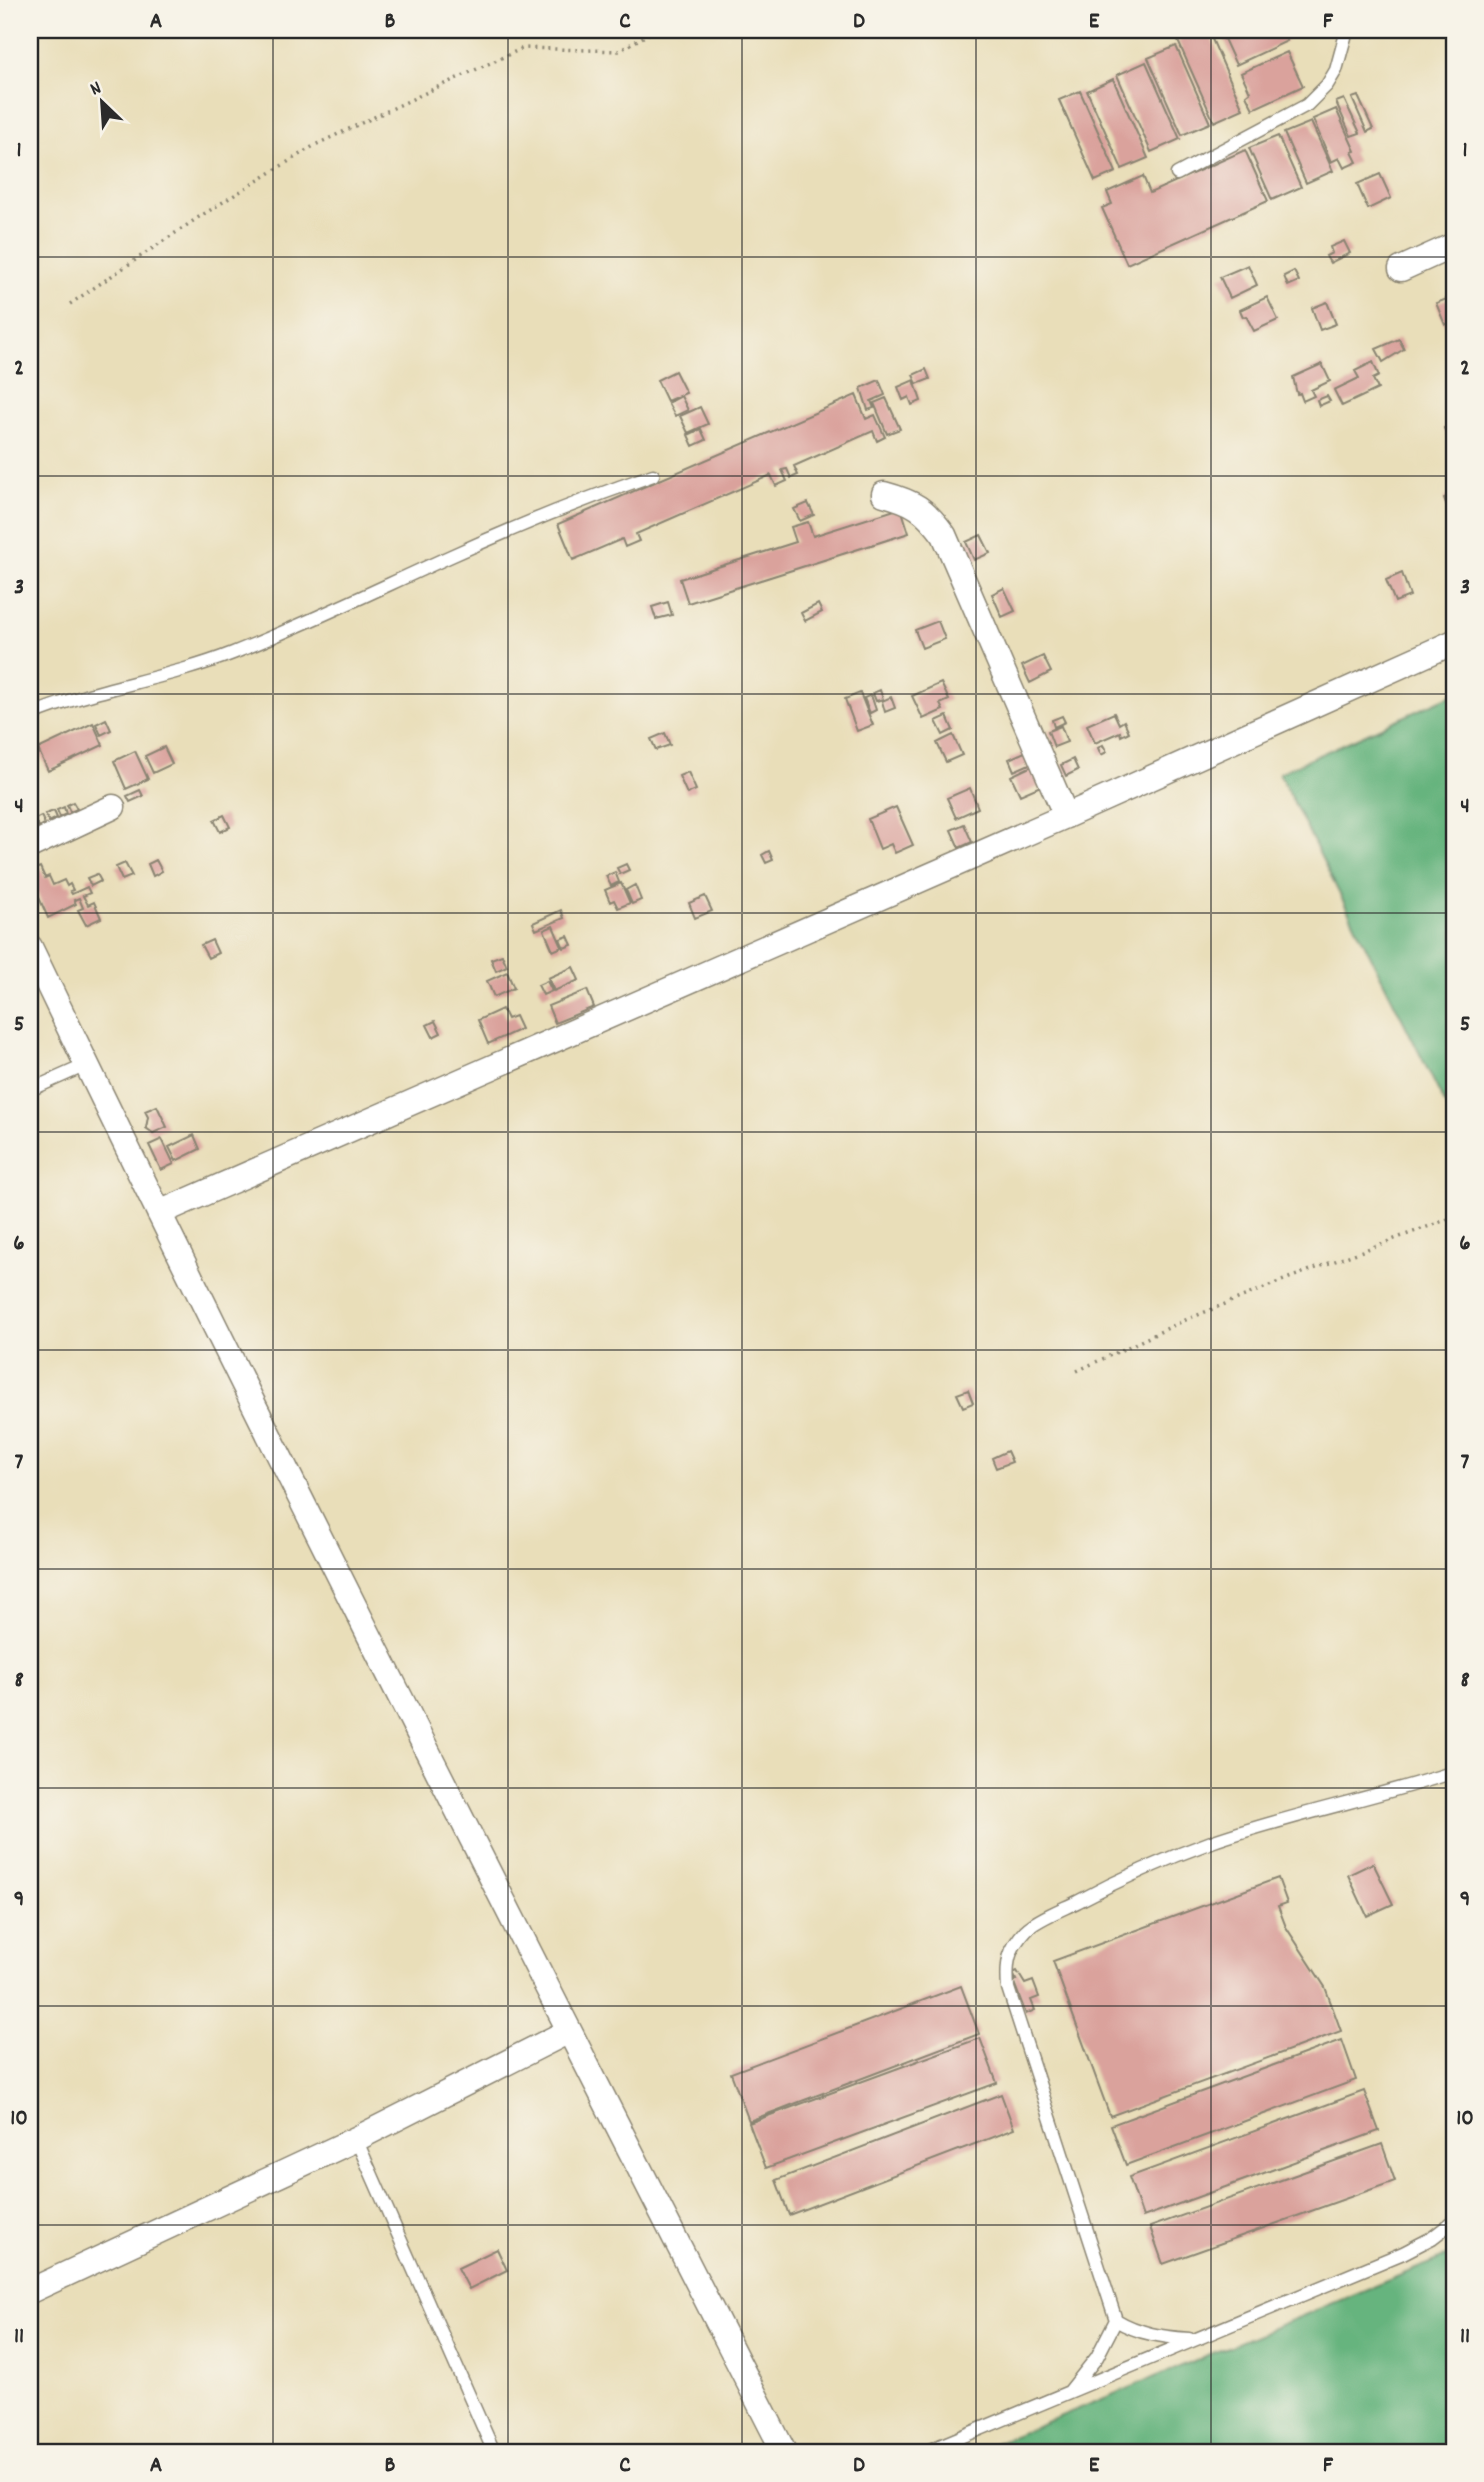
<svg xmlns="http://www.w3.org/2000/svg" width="1484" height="2482" font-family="Dekko,sans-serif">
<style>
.forest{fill:#66b47e;stroke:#487054;stroke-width:2}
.building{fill:#daa29c}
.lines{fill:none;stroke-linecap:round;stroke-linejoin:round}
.service-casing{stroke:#8a8472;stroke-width:15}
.minor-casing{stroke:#8a8472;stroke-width:27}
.path{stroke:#8a8472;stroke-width:3.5;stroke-dasharray:2 5;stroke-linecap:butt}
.service{stroke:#fff;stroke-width:12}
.minor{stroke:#fff;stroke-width:24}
.grid{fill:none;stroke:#2b2b2b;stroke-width:2;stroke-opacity:0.55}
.neatline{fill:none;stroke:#2b2b2b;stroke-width:2.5}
.grid-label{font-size:23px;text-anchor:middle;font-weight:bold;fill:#2b2b2b}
</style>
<rect width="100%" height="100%" fill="#f7f3e8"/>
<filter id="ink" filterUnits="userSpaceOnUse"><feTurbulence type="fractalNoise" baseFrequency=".0143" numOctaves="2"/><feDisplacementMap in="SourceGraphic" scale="14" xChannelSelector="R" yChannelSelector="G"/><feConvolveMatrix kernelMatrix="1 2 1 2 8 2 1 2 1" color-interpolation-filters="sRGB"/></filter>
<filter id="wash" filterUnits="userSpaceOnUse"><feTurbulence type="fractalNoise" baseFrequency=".00686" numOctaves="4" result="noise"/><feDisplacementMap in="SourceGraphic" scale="28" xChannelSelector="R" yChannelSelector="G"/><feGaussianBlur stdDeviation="1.57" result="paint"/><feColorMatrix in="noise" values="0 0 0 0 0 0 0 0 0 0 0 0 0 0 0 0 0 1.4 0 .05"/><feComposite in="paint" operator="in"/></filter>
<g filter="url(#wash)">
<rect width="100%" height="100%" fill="#e9deb9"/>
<!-- forest -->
<path class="forest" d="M1454 694V1122L1279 773Z
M1454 2253V2452H974Z"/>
<g id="blocks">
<!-- building -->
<path class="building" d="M1205 30H1208L1243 109 1214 122 1178 41Z
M1220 30H1282L1287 41 1236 65Z
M1176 46 1210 123 1182 135 1148 58Z
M1287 52 1303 86 1253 109 1246 95 1250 92 1241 73Z
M1146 62 1180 139 1151 152 1117 75Z
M1113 79 1148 158 1122 169 1087 91Z
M1080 91 1116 172 1095 181 1059 100Z
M1358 96 1373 129 1367 132 1352 98Z
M1344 99 1360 133 1351 136 1336 102Z
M1336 109 1355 151 1352 152 1357 162 1344 168 1339 158 1331 162 1313 119Z
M1311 122 1333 171 1306 183 1284 133Z
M1278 136 1301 187 1272 200 1249 148Z
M1245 150 1268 201 1127 264 1102 208 1112 204 1107 192 1143 176 1150 193Z
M1380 174 1391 198 1368 209 1357 184Z
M1344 241 1350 253 1330 263 1326 256 1332 253 1330 247Z
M1248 265 1257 285 1230 298 1220 277Z
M1294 271 1299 281 1288 286 1284 276Z
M1267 297 1278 320 1254 331 1246 316 1243 317 1240 310Z
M1452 297 1454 303V321L1445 325 1436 303Z
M1327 302 1336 324 1320 330 1312 308Z
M1399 339 1404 349 1383 362 1376 349Z
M1373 362 1379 376 1373 379 1378 389 1342 406 1334 390 1359 378 1355 371Z
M1322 364 1330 381 1311 390 1314 396 1303 401 1300 393 1297 394 1293 377Z
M926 369 930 379 917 384 913 375Z
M675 371 686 393 667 401 657 380Z
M879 380 885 395 871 401 874 408 868 410 861 388Z
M914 380 921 401 912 405 909 397 903 400 898 387Z
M856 395 866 419 875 415 885 437 877 441 873 431 794 466 798 475 791 478 787 469 782 470 787 481 776 486 771 475 636 534 639 541 625 547 622 539 573 560 558 524Z
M681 396 688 410 675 416 668 403Z
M1327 396 1330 401 1319 406 1317 400Z
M886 398 900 429 887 434 874 403Z
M700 407 708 424 688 433 680 416Z
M1454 424V454L1444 428Z
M701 429 706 440 693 446 688 435Z
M1454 494V524L1444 498Z
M808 503 814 515 800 521 794 509Z
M901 508 909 533 688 603 680 579 796 542 791 527 808 522 813 536Z
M981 535 990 553 974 560 966 542Z
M1402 573 1410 596 1395 602 1386 580Z
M1004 588 1015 611 1002 617 992 594Z
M668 602 672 615 656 619 652 607Z
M818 604 822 612 805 621 801 613Z
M938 621 945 639 922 648 915 630Z
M1043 656 1051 672 1030 683 1022 666Z
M941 683 949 700 940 704 943 710 923 719 912 696Z
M880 690 883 699 876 701 873 693Z
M860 693 873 725 857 731 845 699Z
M871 695 876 710 870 713 864 698Z
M891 697 895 708 885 712 882 701Z
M1114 713 1119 724 1124 721 1129 732 1121 736 1120 732 1095 743 1087 725Z
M947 716 953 730 943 735 936 721Z
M1062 716 1065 722 1054 727 1052 720Z
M106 719 111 730 101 735 96 724Z
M93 723 103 745 48 771 38 749Z
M1061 726 1067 742 1054 747 1048 731Z
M665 733 670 745 656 750 651 739Z
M953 735 962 755 946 762 937 743Z
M1103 745 1107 752 1101 755 1098 748Z
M164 747 172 764 153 773 145 756Z
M135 751 148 779 126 789 114 761Z
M1027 751 1032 763 1014 771 1009 759Z
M1073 759 1078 770 1066 776 1061 765Z
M1034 765 1043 785 1020 795 1011 776Z
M688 772 696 790 687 794 679 776Z
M970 788 978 808 956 818 947 798Z
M140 790 143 796 130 802 127 796Z
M73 802 77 809 70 812 67 805Z
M64 807 66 814 60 817 57 810Z
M896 807 913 845 895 853 891 844 880 849 868 819Z
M54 811 57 818 49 822 45 814Z
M224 815 230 827 220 832 214 820Z
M41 816 45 824 39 827 35 819Z
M964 824 972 842 959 848 951 830Z
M769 851 773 860 766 863 762 855Z
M156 860 162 871 153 876 148 864Z
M125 863 132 876 122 880 116 867Z
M626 864 629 870 620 874 617 868Z
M40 867 45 878 49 876 53 885 64 880 67 886 70 884 73 890 70 891 72 894 87 887 90 893 83 896 88 905 94 902 101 918 86 925 78 910 83 908 79 898 74 900 76 904 48 918 33 884 36 882 31 871Z
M615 872 619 882 611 886 606 876Z
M97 874 101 881 91 886 87 878Z
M621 883 630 903 618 908 614 900 610 902 605 890Z
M635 885 641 900 632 904 626 890Z
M705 896 712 911 695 918 689 903Z
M561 910 564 918 536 930 533 923Z
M553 926 562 947 553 951 544 930Z
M568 936 572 945 564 948 560 939Z
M212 940 218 953 208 958 201 945Z
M502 955 507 966 496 971 491 959Z
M573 967 579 980 554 991 548 978Z
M507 972 514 988 494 997 487 981Z
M547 981 552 991 543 995 538 985Z
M587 990 594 1007 555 1023 548 1006Z
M502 1009 507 1019 515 1016 521 1029 488 1044 478 1020Z
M435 1021 441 1033 433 1037 427 1025Z
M157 1106 167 1127 153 1133 146 1128 148 1117 145 1111Z
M194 1135 200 1149 176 1161 169 1147Z
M162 1139 174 1164 161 1170 149 1145Z
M968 1390 973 1403 963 1407 957 1394Z
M1007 1451 1012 1462 996 1468 992 1458Z
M1373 1863 1393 1904 1367 1916 1348 1875Z
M1278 1878 1287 1903 1278 1906 1286 1927 1325 1987 1341 2031 1110 2116 1053 1961Z
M1017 1971 1025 1984 1033 1981 1039 1997 1031 2000 1035 2010 1026 2014 1013 1980H1016L1013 1973Z
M961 1986 979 2034 749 2121 731 2073Z
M980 2038 997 2083 766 2168 749 2123Z
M1342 2040 1356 2080 1126 2165 1111 2125Z
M1364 2091 1379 2131 1143 2217 1129 2177Z
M1001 2094 1014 2129 789 2215 776 2180Z
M1382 2144 1395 2181 1163 2264 1150 2227Z
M497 2249 507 2270 469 2289 458 2268Z"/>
</g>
</g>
<g filter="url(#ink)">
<use href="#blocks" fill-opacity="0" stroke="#8a8472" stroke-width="2"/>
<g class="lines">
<!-- service casing -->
<g class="service-casing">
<path id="service" d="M1177 174 1307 105 1327 85 1336 70 1347 30
M30 715C95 688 167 679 233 653 307 624 378 589 451 556 517 526 584 499 653 475
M30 1090 86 1065
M356 2139 494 2452
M1116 2320C1139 2334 1163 2337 1189 2339
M1070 2391 1097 2357 1116 2320 1008 1988C1006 1963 1008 1949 1026 1930 1037 1919 1063 1909 1077 1902 1118 1880 1170 1857 1214 1841 1292 1814 1375 1798 1454 1772
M925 2452 1403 2253 1432 2238 1454 2221"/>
</g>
<!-- minor casing -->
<g class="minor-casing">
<path id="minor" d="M1401 269 1454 245
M884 494C914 502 925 509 944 535L1066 816
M30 846 113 807
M30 947C273 1453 529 1952 784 2452
M159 1213 1066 816 1454 642
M30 2291 356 2139 569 2031"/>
</g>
<!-- path -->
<path class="path" d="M70 304 199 217 315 145 440 86 523 48 619 51 655 30
M1077 1371 1183 1321 1289 1278 1454 1217"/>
<!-- service -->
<use href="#service" class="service"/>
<!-- minor -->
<use href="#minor" class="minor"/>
</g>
</g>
<!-- grid -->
<path class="grid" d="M273 30V2452M508 30V2452M742 30V2452M976 30V2452M1211 30V2452M30 257H1454M30 476H1454M30 694H1454M30 913H1454M30 1132H1454M30 1350H1454M30 1569H1454M30 1788H1454M30 2006H1454M30 2225H1454"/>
<!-- margin -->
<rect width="1484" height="2482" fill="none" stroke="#f7f3e8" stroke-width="77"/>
<!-- north arrow -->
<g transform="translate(102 102) rotate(335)" stroke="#f7f3e8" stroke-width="5" paint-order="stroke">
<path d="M0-5L12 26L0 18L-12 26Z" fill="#2b2b2b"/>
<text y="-10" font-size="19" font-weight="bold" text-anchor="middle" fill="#2b2b2b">N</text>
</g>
<rect x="38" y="38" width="1408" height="2406" class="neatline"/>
<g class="grid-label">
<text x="156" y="27">A</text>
<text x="390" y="27">B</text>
<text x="625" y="27">C</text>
<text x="859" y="27">D</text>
<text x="1094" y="27">E</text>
<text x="1328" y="27">F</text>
<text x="19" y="156">1</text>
<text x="1465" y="156">1</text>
<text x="19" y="374">2</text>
<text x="1465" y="374">2</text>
<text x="19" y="593">3</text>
<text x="1465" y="593">3</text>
<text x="19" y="812">4</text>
<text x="1465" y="812">4</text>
<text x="19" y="1030">5</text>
<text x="1465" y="1030">5</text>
<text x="19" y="1249">6</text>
<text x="1465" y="1249">6</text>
<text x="19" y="1468">7</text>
<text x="1465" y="1468">7</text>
<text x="19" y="1686">8</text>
<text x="1465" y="1686">8</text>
<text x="19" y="1905">9</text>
<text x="1465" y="1905">9</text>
<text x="19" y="2124">10</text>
<text x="1465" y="2124">10</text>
<text x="19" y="2342">11</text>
<text x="1465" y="2342">11</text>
<text x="156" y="2471">A</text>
<text x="390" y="2471">B</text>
<text x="625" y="2471">C</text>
<text x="859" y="2471">D</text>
<text x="1094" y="2471">E</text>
<text x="1328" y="2471">F</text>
</g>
</svg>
